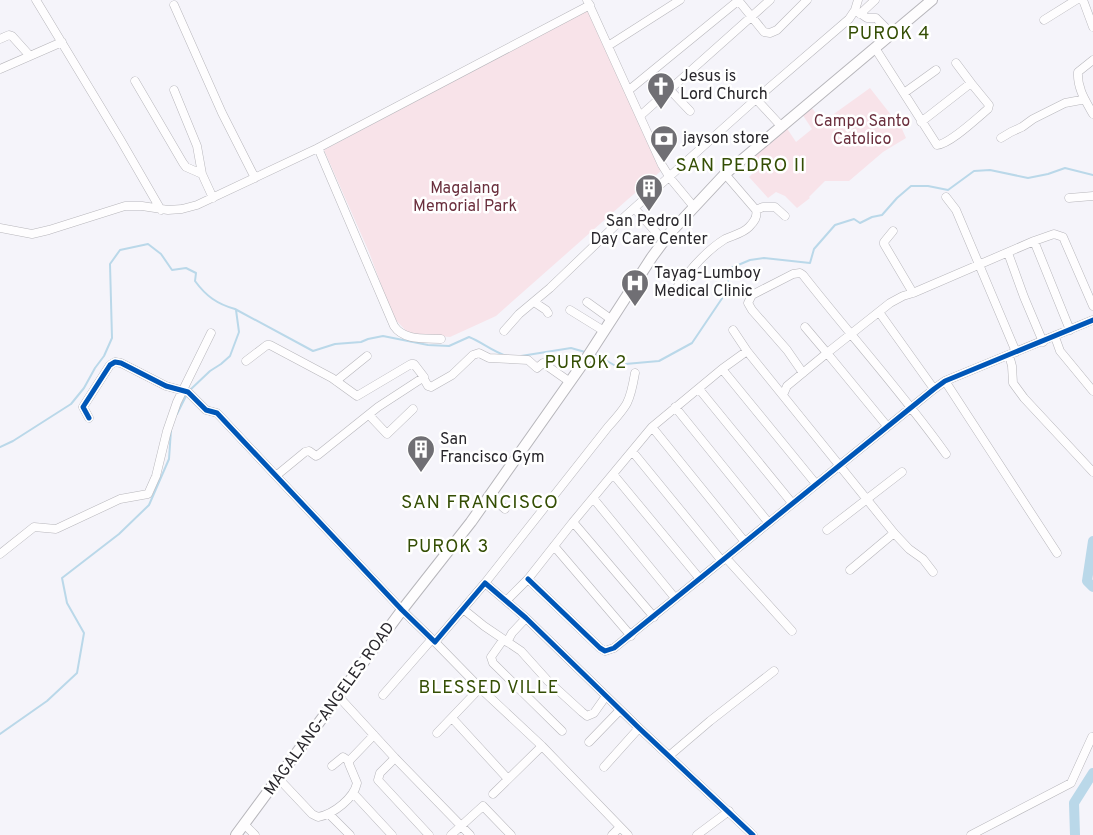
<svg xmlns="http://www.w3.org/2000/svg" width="1093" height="835" font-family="Overpass,sans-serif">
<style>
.green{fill:#f8e3e9}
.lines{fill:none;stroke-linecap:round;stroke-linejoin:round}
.stream{stroke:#bad8e9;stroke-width:2}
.river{stroke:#bad8e9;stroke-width:10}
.minor-casing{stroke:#b7b6bb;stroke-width:9}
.major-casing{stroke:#b7b6bb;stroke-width:12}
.minor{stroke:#fefdfe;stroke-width:8}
.major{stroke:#fefdfe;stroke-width:10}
.cycleway-casing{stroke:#fff;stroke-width:8}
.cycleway{stroke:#0057b8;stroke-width:5}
.labels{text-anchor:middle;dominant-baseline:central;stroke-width:5;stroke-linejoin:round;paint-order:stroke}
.poi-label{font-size:16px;fill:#29272c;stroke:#fff;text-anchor:start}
.park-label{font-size:16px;fill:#6a2f3d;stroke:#fff}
.street-label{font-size:16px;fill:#29272c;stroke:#fff}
.neighbourhood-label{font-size:18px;letter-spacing:1px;fill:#344e04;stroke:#fff}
.quarter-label{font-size:19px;letter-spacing:1px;fill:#344e04;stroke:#fff}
</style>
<rect width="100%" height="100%" fill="#f5f4fa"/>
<!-- green -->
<path class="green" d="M588 9 661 171 627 200 496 316 450 337 409 334 393 317 369 252 324 150Z
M870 88 902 129 906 138 883 152 849 181H825L809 197 810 198 797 208 785 196 776 192 768 198 749 177 753 173 751 170 759 163 753 156 786 127 796 142 812 129 802 114 811 107 826 126 834 120 831 116Z"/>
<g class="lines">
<!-- stream -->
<path class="stream" d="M595 354 614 365 659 361 692 343 725 294 731 268 750 260 764 258 810 263 814 249 835 225 854 219 860 223 872 217 882 215 897 198 911 186H928L948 190 974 171 990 170 1028 178 1048 174 1065 168 1093 175
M521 356 571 348 585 352
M190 390 210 371 221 364 230 356 239 332 236 310
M177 414 187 394
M0 447 13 441 71 404 84 388 95 368 104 356 112 338 110 264 120 250 148 244 161 254 172 270 186 268 196 273 195 281C206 296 217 304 235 309L313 351 335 344 361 342 368 339 383 336 428 345 449 346 469 337C482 342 493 352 507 356
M0 734 47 701 77 673 84 633 67 603 62 578 119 534 149 505 169 459 171 430"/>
<!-- river -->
<path class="river" d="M1093 541 1087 581 1093 587
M1075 835 1074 803 1093 773"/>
<!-- minor casing -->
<g class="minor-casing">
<path id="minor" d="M36 0 120 139 161 210
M587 0 662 165 670 178 694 207
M738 0 764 32 770 33 777 30 807 0
M1083 0 1093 27
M174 5 222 113 255 178
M855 10 867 18H876L892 34
M860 14 875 0
M1044 20 1076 0
M0 39 9 35 12 36 30 56
M608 46 680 0
M875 48 937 145C950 144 977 118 988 109L989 105 971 83 921 122
M1093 60 1078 72C1077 88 1085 100 1093 114
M956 63 971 83
M0 69 62 42
M135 81 183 163 186 167 202 174
M174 90 197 146 202 174 213 198
M629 90 739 0
M670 90 690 111
M904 93 936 70
M756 99 781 126
M640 116 770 0
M1001 138 1011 132 1022 127 1033 119 1065 103 1081 100 1083 97
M318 148 394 326C404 341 425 338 441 339
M946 197 956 210 1016 352
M1069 198 1093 196
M635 209 664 241
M756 210 763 207H775L785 216
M0 228 32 234 49 230 125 206H142L168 210 182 209 197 205 318 148 590 5
M893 231 884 242V244L913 293
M1034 241 1070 330
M1008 253 1024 297 1043 342
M673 293C687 273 704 252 725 239 733 235 742 234 749 227 754 222 758 217 756 210L725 174
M534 302 546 310 548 313
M587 302 612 320
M570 310 604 331
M879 312 934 389
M733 330 747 351
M504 331 519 314 550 288 622 219 756 99 849 19 855 10 858 0
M1055 337 1060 351 1093 391
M1009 355 1012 366 1013 383 1024 398 1093 472
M246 361 267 345H270L332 378 357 396 411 364H414L424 377 378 407 318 455 316 456 309 451 305 452 277 475
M722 369 816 484
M803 373 787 350 752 310 748 303 752 295 793 274 800 273 803 275C850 335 902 392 946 454
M424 379 428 386 431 387 452 375 473 355 479 353 489 358 528 360 537 368 543 363 570 382
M336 381 367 356
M945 381 1057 553
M699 389 792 503
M783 395 787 386 827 353 805 327
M675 407 768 522
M369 415 387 434 413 409
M89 418 83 407 110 365 115 362 121 363 166 386 188 392 206 410 217 413 402 610 435 642 485 583 526 618 639 728 753 835
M887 426 827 353 890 303 903 296 913 293 1034 241 1054 234 1063 237 1093 306
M652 427 745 542
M632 451 722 561
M613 474 700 579
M490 496 505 509
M593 498 675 598
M573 522 654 617
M827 530 902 472
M554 546 631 636
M0 554 34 527 56 529 120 499 148 494 156 476 167 431 177 402 211 333
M726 558 792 631
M850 570 894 533
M528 579 600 648 605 651 614 648 934 389 945 381 1093 320
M485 583 608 427C628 405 630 402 635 373
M506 601 528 579 573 522 652 427 722 369 747 351 894 533 909 549 923 559 933 572
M463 609 484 626 521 651 548 681 582 712 587 716 594 713 606 696
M503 640 491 657 493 663 562 731
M435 642 480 688 542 746 628 835
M507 642 512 633 526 618
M383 695 432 639
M339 697 395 758 470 835
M452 718 508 779
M437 733 480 688
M589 742 620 710
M669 756 710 721 774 671
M395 758 380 773 378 780 429 835
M332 766 343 757 349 761
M604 767 639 728
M279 779 312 814 318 817C334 814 354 798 357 783L349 764V761L374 735
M354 794 392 835
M493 794 542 746
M329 814 350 835
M244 824 255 835
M451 835 483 806 511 835
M612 835 620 827
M697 835 729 811
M971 835 1071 783 1092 737"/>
</g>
<!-- major casing -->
<g class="major-casing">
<path id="major" d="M236 835 402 610 471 522 586 359 652 257 669 234 725 174 932 0"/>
</g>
<!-- minor -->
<use href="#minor" class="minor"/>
<!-- major -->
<use href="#major" class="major"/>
<!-- cycleway casing -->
<g class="cycleway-casing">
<path id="cycleway" d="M89 418 83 407 110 365 115 362 121 363 166 386 188 392 206 410 217 413 402 610 435 642 485 583 526 618 639 728 753 835
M528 579 600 648 605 651 614 648 934 389 945 381 1093 320"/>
</g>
<!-- cycleway -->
<use href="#cycleway" class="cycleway"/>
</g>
<!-- icons -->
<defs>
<g id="church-pin" transform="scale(1.4375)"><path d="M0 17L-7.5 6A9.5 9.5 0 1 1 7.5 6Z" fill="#706f74" stroke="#fff"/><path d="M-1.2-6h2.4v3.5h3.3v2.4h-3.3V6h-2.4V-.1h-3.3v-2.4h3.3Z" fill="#fff"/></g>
<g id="bank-pin" transform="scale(1.4375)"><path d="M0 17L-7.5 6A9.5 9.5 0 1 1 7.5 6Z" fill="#706f74" stroke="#fff"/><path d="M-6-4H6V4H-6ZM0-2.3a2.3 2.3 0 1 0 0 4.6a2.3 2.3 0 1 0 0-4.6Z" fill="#fff"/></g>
<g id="building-pin" transform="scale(1.4375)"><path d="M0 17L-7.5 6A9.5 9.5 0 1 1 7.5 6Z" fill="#706f74" stroke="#fff"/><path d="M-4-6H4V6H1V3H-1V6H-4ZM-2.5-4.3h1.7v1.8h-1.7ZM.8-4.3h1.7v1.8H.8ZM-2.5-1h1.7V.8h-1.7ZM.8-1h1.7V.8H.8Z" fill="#fff"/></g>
<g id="hospital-pin" transform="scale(1.4375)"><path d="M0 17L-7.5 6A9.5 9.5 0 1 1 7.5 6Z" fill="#706f74" stroke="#fff"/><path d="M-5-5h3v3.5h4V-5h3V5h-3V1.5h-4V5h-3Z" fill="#fff"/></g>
</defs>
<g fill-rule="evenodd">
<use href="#church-pin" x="661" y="86"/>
<use href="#bank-pin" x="664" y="139"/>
<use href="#building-pin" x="649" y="188"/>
<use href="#hospital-pin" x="635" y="283"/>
<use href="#building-pin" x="421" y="449"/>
</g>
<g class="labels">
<!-- poi labels -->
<g class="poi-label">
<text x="680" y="77">Jesus is<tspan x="680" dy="18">Lord Church</tspan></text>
<text x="683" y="139">jayson store</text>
<text x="649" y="222" text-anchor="middle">San Pedro II<tspan x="649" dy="18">Day Care Center</tspan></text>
<text x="654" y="274">Tayag-Lumboy<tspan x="654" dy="18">Medical Clinic</tspan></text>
<text x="440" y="440">San<tspan x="440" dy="18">Francisco Gym</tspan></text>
</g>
<!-- park labels -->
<g class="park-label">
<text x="862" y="122">Campo Santo<tspan x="862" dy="18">Catolico</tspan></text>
<text x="465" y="189">Magalang<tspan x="465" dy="18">Memorial Park</tspan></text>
</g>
<!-- street labels -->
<g class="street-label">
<text transform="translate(330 709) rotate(-54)">MAGALANG-ANGELES ROAD</text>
</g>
<!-- neighbourhood labels -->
<g class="neighbourhood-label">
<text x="889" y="34">PUROK 4</text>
<text x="586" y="363">PUROK 2</text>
<text x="448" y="547">PUROK 3</text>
<text x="489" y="688">BLESSED VILLE</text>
</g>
<!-- quarter labels -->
<g class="quarter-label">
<text x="741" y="166">SAN PEDRO II</text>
<text x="480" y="503">SAN FRANCISCO</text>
</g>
</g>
</svg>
